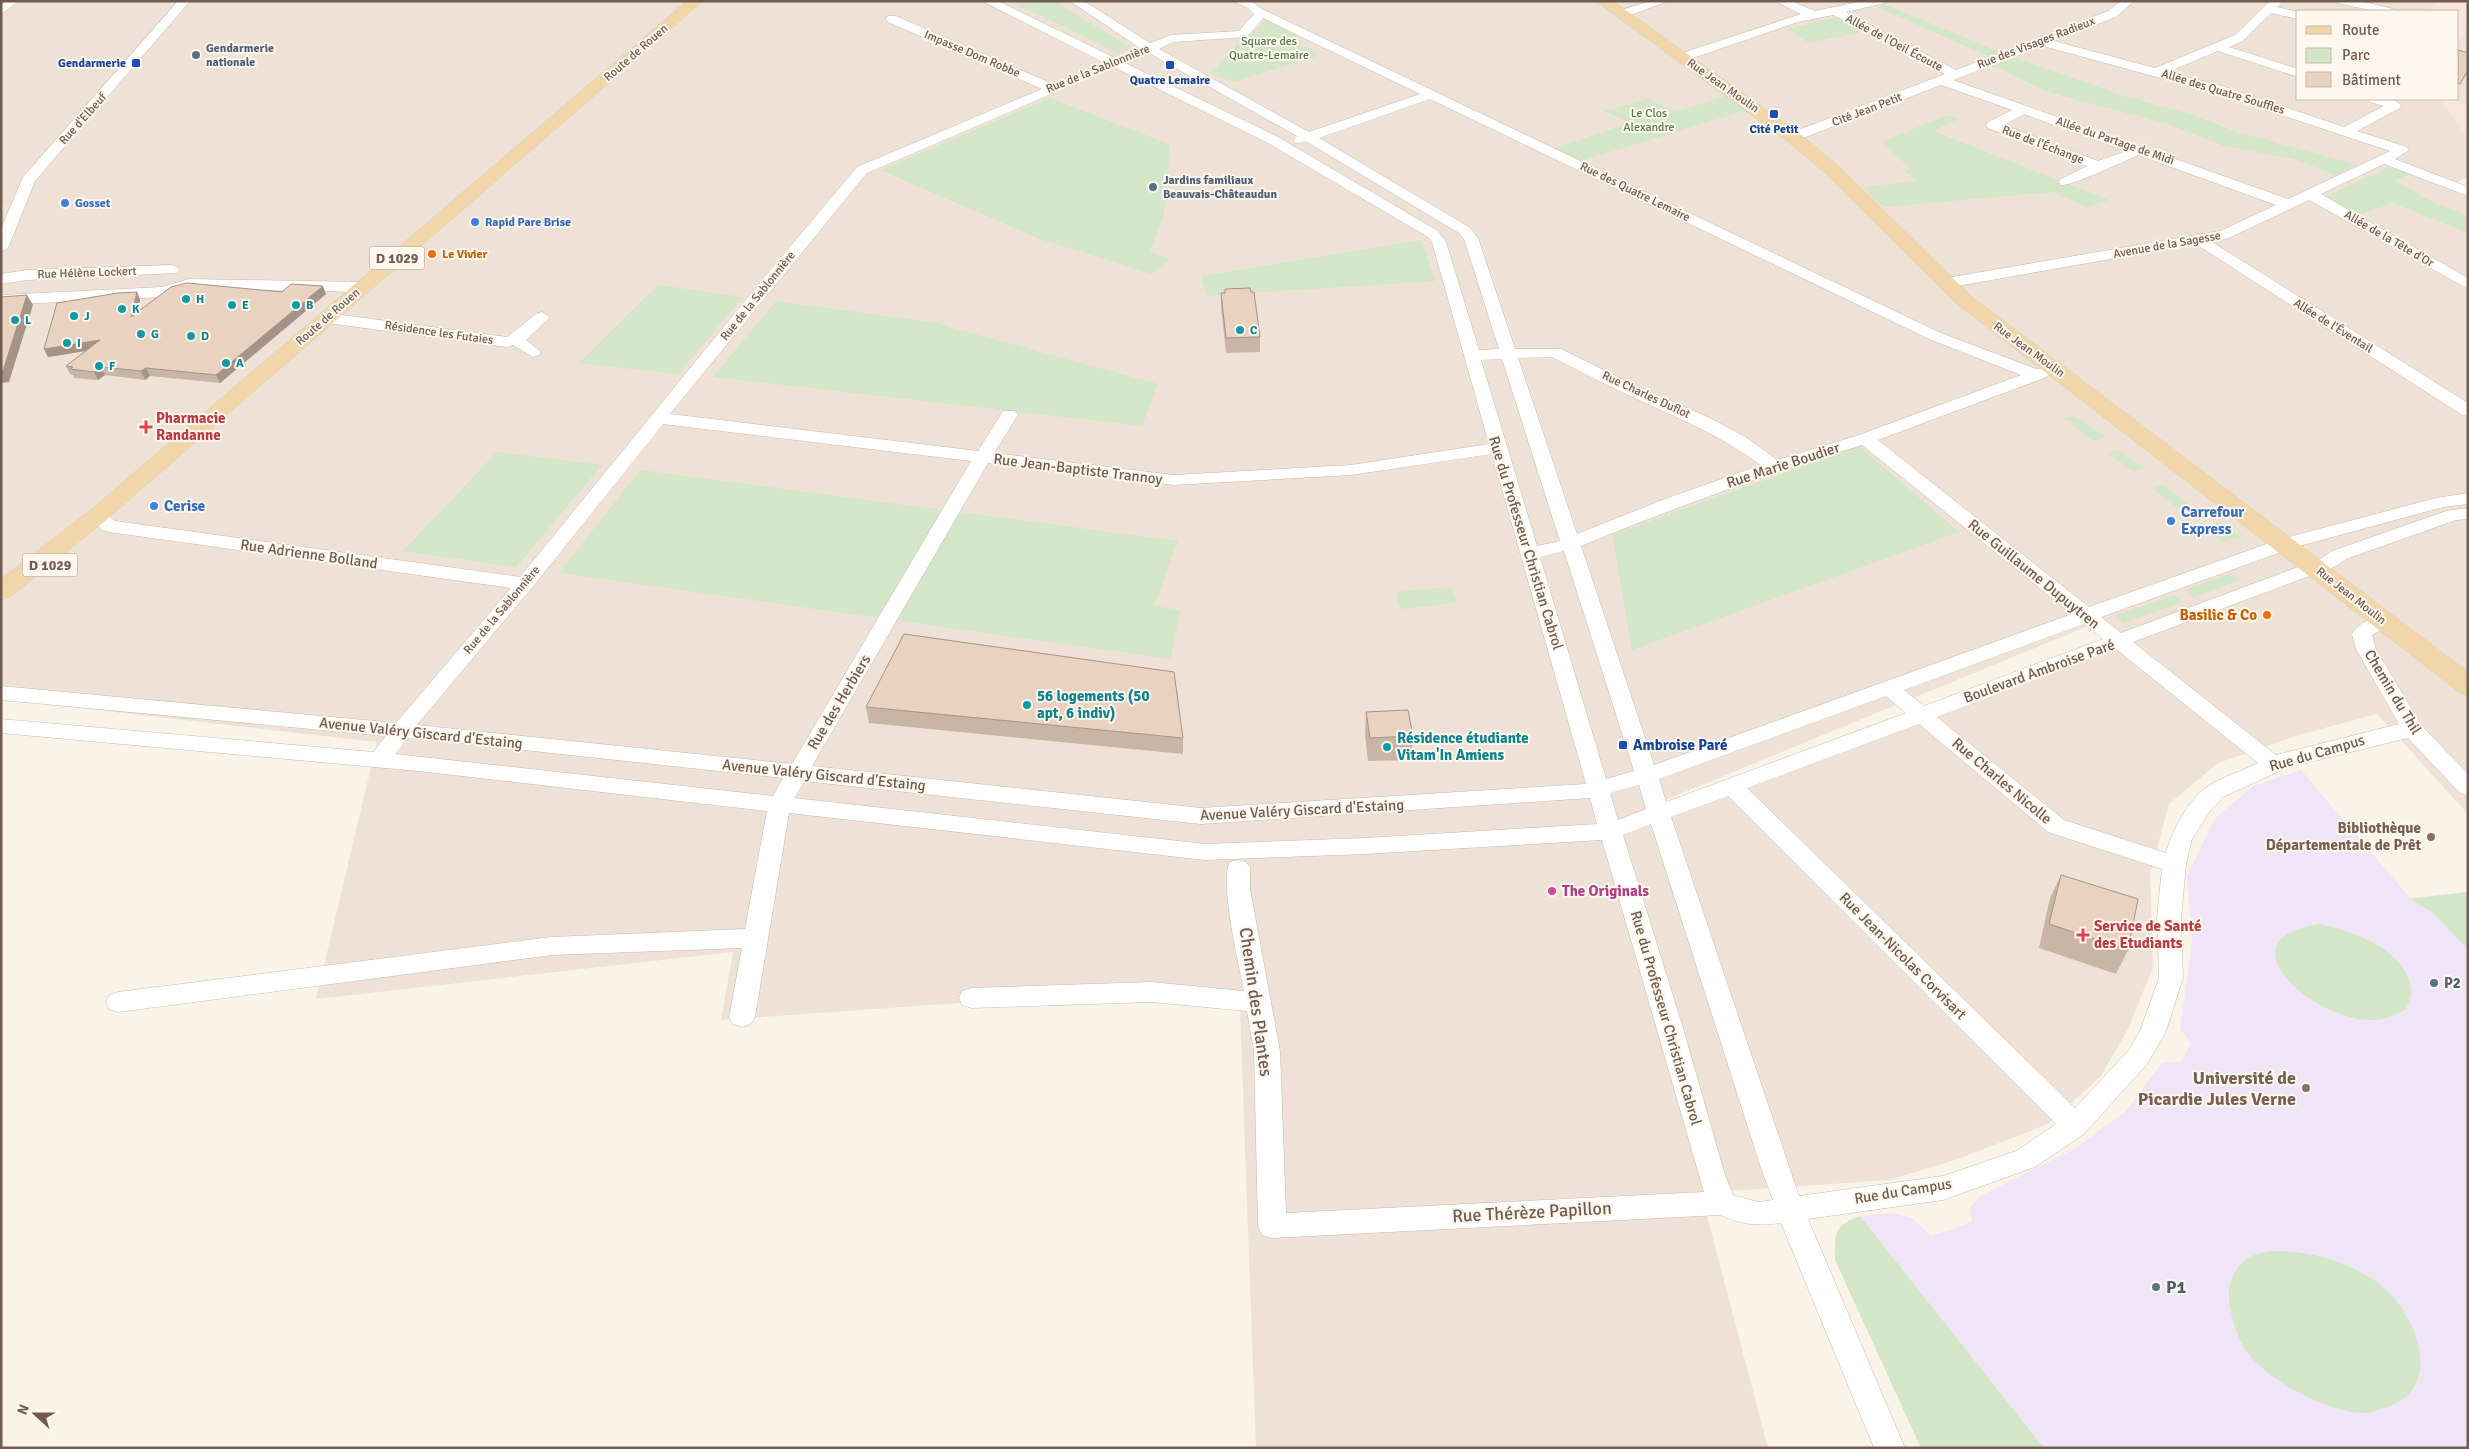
<svg xmlns="http://www.w3.org/2000/svg" width="2469" height="1449" font-family="Signika,sans-serif">
<style>
.residential{fill:#ede2d5;fill-rule:evenodd}
.commercial{fill:#f8e6de}
.education{fill:#f0e5f6}
.green{fill:#d4e6c8}
.lines{fill:none;stroke-linecap:round;stroke-linejoin:round}
.minor-casing{stroke:#c8baad;stroke-width:1}
.major-casing{stroke:#d7d1ce;stroke-width:1}
.minor{fill:#fff;fill-rule:evenodd}
.major{fill:#f0d6a9;fill-rule:evenodd}
.wall{fill:#c9b5a6}
.shaded-wall{fill:#a49387}
.building{fill:#ead2c1;stroke:#a49387}
.service-dot{fill:#5c6f8a;stroke:#fdf7ee;stroke-width:2}
.transit-dot{fill:#1a4fb4;stroke:#fdf7ee;stroke-width:2}
.shop-dot{fill:#3f7fe0;stroke:#fdf7ee;stroke-width:2}
.food-dot{fill:#e8710a;stroke:#fdf7ee;stroke-width:2}
.culture-dot{fill:#0f9aa8;stroke:#fdf7ee;stroke-width:2}
.health-dot{fill:#e0444e;stroke:#fdf7ee;stroke-width:2}
.education-dot{fill:#8d6e63;stroke:#fdf7ee;stroke-width:2}
.hotel-dot{fill:#d1479c;stroke:#fdf7ee;stroke-width:2}
.labels{text-anchor:middle;dominant-baseline:central;stroke-width:4;stroke-linejoin:round;paint-order:stroke}
.far-park-label{font-size:12px;fill:#597a4c;stroke:#fdf7ee}
.far-street-label{font-size:12px;fill:#715c4f;stroke:#fdf7ee}
.far-service-label{font-size:12px;font-weight:bold;fill:#4e5e75;stroke:#fdf7ee;text-anchor:start}
.far-transit-label{font-size:12px;font-weight:bold;fill:#164399;stroke:#fdf7ee}
.far-shop-label{font-size:12px;font-weight:bold;fill:#366cbe;stroke:#fdf7ee;text-anchor:start}
.far-food-label{font-size:12px;font-weight:bold;fill:#c56008;stroke:#fdf7ee;text-anchor:start}
.far-culture-label{font-size:12px;font-weight:bold;fill:#0d838f;stroke:#fdf7ee;text-anchor:start}
.shield{fill:#fdf7ee;stroke:#9b8a7f;stroke-width:1}
.shield-label{font-size:14px;font-weight:bold;fill:#715c4f}
.health-label{font-size:15px;font-weight:bold;fill:#be3a42;stroke:#fdf7ee;text-anchor:start}
.street-label{font-size:15px;fill:#715c4f;stroke:#fdf7ee}
.shop-label{font-size:15px;font-weight:bold;fill:#366cbe;stroke:#fdf7ee;text-anchor:start}
.food-label{font-size:15px;font-weight:bold;fill:#c56008;stroke:#fdf7ee;text-anchor:end}
.culture-label{font-size:15px;font-weight:bold;fill:#0d838f;stroke:#fdf7ee;text-anchor:start}
.transit-label{font-size:15px;font-weight:bold;fill:#164399;stroke:#fdf7ee;text-anchor:start}
.education-label{font-size:15px;font-weight:bold;fill:#785e54;stroke:#fdf7ee;text-anchor:end}
.hotel-label{font-size:15px;font-weight:bold;fill:#b23c85;stroke:#fdf7ee;text-anchor:start}
.service-label{font-size:15px;font-weight:bold;fill:#4e5e75;stroke:#fdf7ee;text-anchor:start}
.near-street-label{font-size:18px;fill:#715c4f;stroke:#fdf7ee}
.near-education-label{font-size:18px;font-weight:bold;fill:#785e54;stroke:#fdf7ee;text-anchor:end}
.near-service-label{font-size:18px;font-weight:bold;fill:#4e5e75;stroke:#fdf7ee;text-anchor:start}
</style>
<rect width="100%" height="100%" fill="#faf3e8"/>
<!-- residential -->
<path class="residential" d="M1 1 2436 2 2429 11H2298V99H2440L2468 137V176L2456 183 2468 187V814L2377 714 2302 734 2218 763 2169 804 2150 874 2153 967 2128 1029 2101 1076 2048 1124 1958 1159 1889 1180 1701 1193 1768 1448H1256L1240 1010 1113 992 721 1020 733 952 316 999 377 742 1 699V212L4 206H1ZM2098 622 2132 637 1654 806 1653 805Z
M2468 25V105L2447 99H2458V39L2461 40Z"/>
<!-- commercial -->
<path class="commercial" d="M2434 1H2468V25L2461 40 2458 39V11H2429L2435 2Z
M2440 99 2468 105V137Z"/>
<!-- education -->
<path class="education" d="M2301 770 2410 898 2468 892V1448H2044L1860 1216 1892 1213 1912 1218 1931 1236 1972 1222 1970 1208 1980 1196 2074 1149 2125 1112 2162 1063 2182 1061 2191 1043 2180 1029 2192 942 2187 876 2215 818 2253 786Z"/>
<!-- green -->
<path class="green" d="M1011 1H1054L1132 48 1117 53Z
M1886 5 2000 52 1988 56 1877 7Z
M1838 17 1865 31 1809 43 1788 29Z
M1266 20 1298 36 1290 40 1320 55 1234 82 1211 74 1238 43 1242 44Z
M2010 56 2127 97 2190 114 2237 132 2358 165 2335 175 2293 159 2224 146 2167 124 2045 91 1990 64Z
M1725 96 1747 110 1581 161 1554 148 1630 123 1604 111 1648 99 1675 112Z
M1050 98 1169 144 1168 188 1163 217 1150 251 1170 259 1152 274 1040 239 880 170Z
M1947 115 1958 119 1933 131 2109 200 2087 207 2053 192 1883 207 1862 187 1917 181 1904 170 1911 169 1882 142Z
M2389 167 2411 173 2395 181 2433 202 2468 216V233L2393 203 2356 216 2325 197Z
M1422 240 1435 281 1207 296 1201 276Z
M658 285 743 297 678 374 579 363Z
M776 301 931 322 1158 384 1142 426 713 377Z
M2075 416 2106 437 2093 441 2064 418Z
M1859 446 1959 532 1632 650 1612 535Z
M2117 450 2145 468 2133 472 2108 453Z
M497 452 602 465 516 567 403 551Z
M640 470 1178 541 1154 606 1180 610 1171 659 559 573Z
M2164 485 2189 505 2176 507 2152 488Z
M2217 522 2242 537 2221 542 2204 528Z
M2230 574 2240 580 2194 597 2184 590Z
M1448 587 1452 588 1457 600 1455 603 1404 609 1400 607 1396 595 1397 592Z
M2173 595 2183 602 2124 623 2115 616Z
M2468 892V949L2433 913 2410 899Z
M2319 924C2352 930 2410 951 2411 992 2412 997 2407 1005 2405 1010 2399 1013 2393 1016 2387 1018 2330 1035 2211 940 2319 924Z
M1860 1216 2044 1448H1921L1835 1260C1835 1233 1833 1226 1860 1216Z
M2270 1251C2310 1251 2340 1258 2374 1280 2415 1307 2449 1388 2385 1408 2379 1409 2372 1413 2367 1413 2331 1414 2273 1383 2250 1356 2239 1343 2233 1324 2230 1307 2226 1289 2231 1272 2245 1260 2251 1255 2262 1253 2270 1251Z"/>
<g class="lines">
<!-- minor casing -->
<g class="minor-casing">
<path id="minor" d="M6 1H19L1 14V5Z
M178 1H190L35 181 8 248 1 252V229L23 177Z
M982 1H998L1115 58 1140 48 1070 1H1084L1150 43 1171 35 1239 31 1254 14 1248 8 1233 1C1243 1 1254 0 1260 8L1941 333 2036 369H2047L2049 373 2047 377 1878 440 2089 607 2278 540 2436 498 2468 493V504L2443 507 2292 548 2101 617 2121 633 2322 558 2332 551 2446 511 2468 508V519L2456 520 2346 559 2336 566 2133 642 2276 755 2399 724 2356 649 2352 634C2360 622 2377 613 2391 617L2394 621 2391 625 2372 635 2376 649 2421 725 2468 774V796L2460 793 2408 738 2286 768 2223 797 2210 811 2192 839 2186 864 2181 918 2183 978 2165 1034 2147 1064 2084 1134 2035 1167 1943 1200 1808 1219 1905 1448H1874L1781 1223C1758 1226 1742 1225 1720 1215L1272 1238 1262 1235 1258 1226 1254 1051 1247 1011 1151 1002 971 1008 962 1005 959 998 962 991 971 988 1151 982 1244 991C1239 965 1219 881 1230 862L1238 860 1246 862 1250 868V889L1280 1051 1286 1213 1704 1192 1602 840 1365 854 1205 860 789 813 755 1017 751 1024 742 1027 733 1024 729 1017 742 948 552 955 118 1012 109 1009 106 1002 109 995 118 992 552 937 745 929 767 811 418 771 1 733V719L373 752 386 736 1 700V686L396 723 511 588 109 532 102 530 88 516 90 512C101 509 106 514 115 521L520 577 753 291 857 167 1042 89 888 22 886 19 888 16H896L1053 84 1105 63ZM1263 18 1420 94 1309 132 1159 49 1173 42 1247 37ZM1149 53 1297 136 1293 140 1295 143 1307 142 1459 233 1464 239 1499 349 1479 350 1446 242 1438 231 1278 137 1125 63ZM1114 67 1268 143 1428 237 1432 242 1489 444 1351 465 1174 475 994 453 1018 415 1015 411H1003L978 451 670 414 867 173ZM1430 99 1929 339 2021 375 1859 435 1777 460 1747 438 1710 418 1630 383 1561 349H1515L1478 238 1469 227 1319 138ZM1552 357C1574 368 1596 380 1618 390 1667 414 1716 432 1761 465L1665 499 1577 534 1518 358ZM1502 359 1560 541 1537 546 1481 360ZM663 424 971 461 792 764 417 725 535 584ZM1862 445 2072 614 1654 765 1581 546C1674 508 1766 474 1862 445ZM1492 454 1586 784 1201 808 812 766 988 463 1174 485 1351 475ZM1564 551 1634 771 1606 779 1540 557ZM2084 624 2103 639 1924 706 1904 690ZM2116 649 2258 763C2242 771 2222 777 2207 787 2188 800 2172 831 2166 853L2064 820 1937 717ZM1886 696 1906 713 1666 802 1659 779ZM1919 724 2048 832 2162 869 2157 918 2159 978 2140 1031 2129 1050 2075 1108 1747 788ZM407 738 441 741 783 778 773 796 395 754ZM804 781 1201 824 1590 798 1597 824 1365 838 1205 844 794 798ZM1639 785 1646 809 1618 820 1610 793ZM1728 796 2056 1124 2016 1151 1943 1176 1799 1196 1671 817ZM1651 824 1761 1168 1773 1200 1758 1202 1733 1195 1724 1172 1683 1028 1623 835Z
M1650 1H1669L1622 18 1616 14 1618 11Z
M1775 1H1791L1815 11 1863 1H1887L1885 3 1846 12 1956 70 2108 11 2121 1H2134L2116 17 2054 41 2155 68 2235 35 2270 1H2283L2277 7 2298 12V19L2271 13 2243 41 2229 47 2298 69V77L2218 51 2168 72 2222 86 2344 127 2384 106 2370 102 2369 99C2379 99 2394 97 2401 105L2400 108 2357 131 2407 147 2409 150 2395 159 2468 187V196L2384 164 2321 194 2468 278V289L2309 200 2229 238 2212 242 2468 403V416L2462 415 2196 244 1946 288 1941 286 1938 283 1941 280 1946 278 2220 231 2276 205 2138 155C2125 161 2070 187 2061 185L2059 182 2061 179 2087 166 1988 128 1986 125 1988 122 2012 110 1941 85 1798 140H1788L1786 137 1788 134 1945 74 1833 15 1798 22 1687 60H1679L1677 57 1679 54 1801 14ZM2043 46 2212 92 2390 151 2288 199 1953 80ZM2024 114 2126 151 2098 161 2004 125Z
M2336 1H2360L2394 9 2396 11H2374L2338 3Z
M172 265 177 267 180 270 177 273 27 280 1 284V274L27 270Z
M189 279 364 282 372 287 364 292 190 289 163 297 1 305V295L162 287Z
M542 312 550 317 526 340 541 352 539 355 533 357 513 345 507 347 327 323 319 318 327 313 507 337 536 314Z"/>
</g>
<!-- major casing -->
<g class="major-casing">
<path id="major" d="M687 1H703L105 521 10 597 1 600V579L89 511Z
M1596 1H1613L1799 133 1836 164 1971 296 2468 672V695L2459 692 1957 304 1824 172 1787 141Z"/>
</g>
<!-- minor -->
<use href="#minor" class="minor"/>
<!-- major -->
<use href="#major" class="major"/>
</g>
<!-- wall -->
<path class="wall" d="M137 292 140 300 138 312 282 292 326 294 220 383 150 376 145 380 105 375 98 380 74 378 73 375 70 374 66 366 85 351 48 357Z
M1251 292 1260 337V352L1226 353 1221 307V293Z
M866 707 1183 738V754L869 723Z
M1366 712 1413 736 1411 760 1368 761 1365 735Z
M2061 875 2128 950 2116 974 2039 948 2050 898Z"/>
<!-- shaded-wall -->
<path class="shaded-wall" d="M323 286 326 294 220 383 216 375Z
M137 292 140 300 135 325 131 317Z
M27 295 33 305 9 382 1 383V371Z
M100 340 105 348 48 357 44 349Z
M101 367 105 375 98 380 94 372Z
M146 368 150 376 145 380 141 371Z"/>
<!-- building -->
<path class="building" d="M2458 50 2468 53V70L2460 84 2458 83Z
M187 283 282 292 291 284 323 286 216 375 146 368 141 371 101 367 94 372 70 369 73 367 66 366 100 340 44 349 57 303 118 293 137 292 131 317 171 287Z
M1250 288 1251 292H1254L1260 337 1226 338 1221 293H1225V289Z
M27 295 3 371H1V297Z
M904 634 1174 672 1183 738 866 707Z
M1408 710 1413 736 1370 738 1366 712Z
M2061 875 2138 899 2128 950 2049 924Z"/>
<!-- markers -->
<g class="service-dot">
<circle cx="196" cy="55" r="5"/>
<circle cx="1153" cy="187" r="5"/>
<circle cx="2434" cy="983" r="5"/>
<circle cx="2156" cy="1287" r="5"/>
</g>
<g class="transit-dot">
<rect x="131" y="58" width="10" height="10" rx="2.5"/>
<rect x="1165" y="60" width="10" height="10" rx="2.5"/>
<rect x="1769" y="109" width="10" height="10" rx="2.5"/>
<rect x="1618" y="740" width="10" height="10" rx="2.5"/>
</g>
<g class="shop-dot">
<circle cx="65" cy="203" r="5"/>
<circle cx="475" cy="222" r="5"/>
<circle cx="154" cy="506" r="5"/>
<circle cx="2171" cy="521" r="5"/>
</g>
<g class="food-dot">
<circle cx="432" cy="254" r="5"/>
<circle cx="2267" cy="615" r="5"/>
</g>
<g class="culture-dot">
<circle cx="186" cy="299" r="5"/>
<circle cx="232" cy="305" r="5"/>
<circle cx="296" cy="305" r="5"/>
<circle cx="122" cy="309" r="5"/>
<circle cx="74" cy="316" r="5"/>
<circle cx="15" cy="320" r="5"/>
<circle cx="1240" cy="330" r="5"/>
<circle cx="141" cy="334" r="5"/>
<circle cx="191" cy="336" r="5"/>
<circle cx="67" cy="343" r="5"/>
<circle cx="226" cy="363" r="5"/>
<circle cx="99" cy="366" r="5"/>
<circle cx="1027" cy="705" r="5"/>
<circle cx="1387" cy="747" r="5"/>
</g>
<g class="health-dot">
<path d="M143.5 419.5h5v5h5v5h-5v5h-5v-5h-5v-5h5z"/>
<path d="M2080.5 927.5h5v5h5v5h-5v5h-5v-5h-5v-5h5z"/>
</g>
<g class="education-dot">
<circle cx="2431" cy="837" r="5"/>
<circle cx="2306" cy="1088" r="5"/>
</g>
<circle class="hotel-dot" cx="1552" cy="891" r="5"/>
<g class="labels">
<!-- far-park labels -->
<g class="far-park-label">
<text x="1269" y="41">Square des<tspan x="1269" dy="14">Quatre-Lemaire</tspan></text>
<text x="1649" y="113">Le Clos<tspan x="1649" dy="14">Alexandre</tspan></text>
</g>
<!-- far-street labels -->
<g class="far-street-label">
<text transform="translate(1894 43) rotate(28)">Allée de l'Oeil Écoute</text>
<text transform="translate(2036 43) rotate(-21)">Rue des Visages Radieux</text>
<text transform="translate(636 53) rotate(-41)">Route de Rouen</text>
<text transform="translate(972 54) rotate(23)">Impasse Dom Robbe</text>
<text transform="translate(1098 69) rotate(-22)">Rue de la Sablonnière</text>
<text transform="translate(1723 86) rotate(35)">Rue Jean Moulin</text>
<text transform="translate(2223 92) rotate(17)">Allée des Quatre Souffles</text>
<text transform="translate(1867 110) rotate(-21)">Cité Jean Petit</text>
<text transform="translate(83 119) rotate(-48)">Rue d'Elbeuf</text>
<text transform="translate(2115 141) rotate(19)">Allée du Partage de Midi</text>
<text transform="translate(2043 145) rotate(21)">Rue de l'Échange</text>
<text transform="translate(1635 192) rotate(26)">Rue des Quatre Lemaire</text>
<text transform="translate(2389 239) rotate(30)">Allée de la Tête d'Or</text>
<text transform="translate(2167 245) rotate(-10)">Avenue de la Sagesse</text>
<text transform="translate(87 273) rotate(-2)">Rue Hélène Lockert</text>
<text transform="translate(758 296) rotate(-51)">Rue de la Sablonnière</text>
<text transform="translate(328 317) rotate(-41)">Route de Rouen</text>
<text transform="translate(2333 326) rotate(32)">Allée de l'Éventail</text>
<text transform="translate(439 333) rotate(8)">Résidence les Futaies</text>
<text transform="translate(2029 350) rotate(36)">Rue Jean Moulin</text>
<text transform="translate(1646 395) rotate(25)">Rue Charles Duflot</text>
<text transform="translate(2351 596) rotate(38)">Rue Jean Moulin</text>
<text transform="translate(502 610) rotate(-50)">Rue de la Sablonnière</text>
</g>
<!-- far-service labels -->
<g class="far-service-label">
<text x="206" y="48">Gendarmerie<tspan x="206" dy="14">nationale</tspan></text>
<text x="1163" y="180">Jardins familiaux<tspan x="1163" dy="14">Beauvais-Châteaudun</tspan></text>
</g>
<!-- far-transit labels -->
<g class="far-transit-label">
<text x="126" y="63" text-anchor="end">Gendarmerie</text>
<text x="1170" y="80">Quatre Lemaire</text>
<text x="1774" y="129">Cité Petit</text>
</g>
<!-- far-shop labels -->
<g class="far-shop-label">
<text x="75" y="203">Gosset</text>
<text x="485" y="222">Rapid Pare Brise</text>
</g>
<!-- far-food labels -->
<g class="far-food-label">
<text x="442" y="254">Le Vivier</text>
</g>
<!-- far-culture labels -->
<g class="far-culture-label">
<text x="196" y="299">H</text>
<text x="242" y="305">E</text>
<text x="306" y="305">B</text>
<text x="132" y="309">K</text>
<text x="84" y="316">J</text>
<text x="25" y="320">L</text>
<text x="1250" y="330">C</text>
<text x="151" y="334">G</text>
<text x="201" y="336">D</text>
<text x="77" y="343">I</text>
<text x="236" y="363">A</text>
<text x="109" y="366">F</text>
</g>
<!-- shield labels -->
<g class="shield">
<rect x="369.5" y="246.5" width="55" height="23" rx="4"/>
<rect x="22.5" y="553.5" width="55" height="23" rx="4"/>
</g>
<g class="shield-label">
<text x="397" y="258">D 1029</text>
<text x="50" y="565">D 1029</text>
</g>
<!-- health labels -->
<g class="health-label">
<text x="156" y="418">Pharmacie<tspan x="156" dy="17">Randanne</tspan></text>
<text x="2094" y="926">Service de Santé<tspan x="2094" dy="17">des Etudiants</tspan></text>
</g>
<!-- street labels -->
<g class="street-label">
<text transform="translate(1783 465) rotate(-18)">Rue Marie Boudier</text>
<text transform="translate(1078 469) rotate(7)">Rue Jean-Baptiste Trannoy</text>
<text transform="translate(1526 543) rotate(73)">Rue du Professeur Christian Cabrol</text>
<text transform="translate(309 554) rotate(8)">Rue Adrienne Bolland</text>
<text transform="translate(2034 574) rotate(39)">Rue Guillaume Dupuytren</text>
<text transform="translate(2039 671) rotate(-20)">Boulevard Ambroise Paré</text>
<text transform="translate(2393 692) rotate(59)">Chemin du Thil</text>
<text transform="translate(839 702) rotate(-59)">Rue des Herbiers</text>
<text transform="translate(421 733) rotate(6)">Avenue Valéry Giscard d'Estaing</text>
<text transform="translate(2317 753) rotate(-16)">Rue du Campus</text>
<text transform="translate(824 775) rotate(6)">Avenue Valéry Giscard d'Estaing</text>
<text transform="translate(2002 781) rotate(40)">Rue Charles Nicolle</text>
<text transform="translate(1302 810) rotate(-3)">Avenue Valéry Giscard d'Estaing</text>
<text transform="translate(1903 956) rotate(45)">Rue Jean-Nicolas Corvisart</text>
<text transform="translate(1666 1018) rotate(74)">Rue du Professeur Christian Cabrol</text>
<text transform="translate(1903 1191) rotate(-9)">Rue du Campus</text>
</g>
<!-- shop labels -->
<g class="shop-label">
<text x="164" y="506">Cerise</text>
<text x="2181" y="512">Carrefour<tspan x="2181" dy="17">Express</tspan></text>
</g>
<!-- food labels -->
<g class="food-label">
<text x="2257" y="615">Basilic &amp; Co</text>
</g>
<!-- culture labels -->
<g class="culture-label">
<text x="1037" y="696">56 logements (50<tspan x="1037" dy="17">apt, 6 indiv)</tspan></text>
<text x="1397" y="738">Résidence étudiante<tspan x="1397" dy="17">Vitam'In Amiens</tspan></text>
</g>
<!-- transit labels -->
<g class="transit-label">
<text x="1633" y="745">Ambroise Paré</text>
</g>
<!-- education labels -->
<g class="education-label">
<text x="2421" y="828">Bibliothèque<tspan x="2421" dy="17">Départementale de Prêt</tspan></text>
</g>
<!-- hotel labels -->
<g class="hotel-label">
<text x="1562" y="891">The Originals</text>
</g>
<!-- service labels -->
<g class="service-label">
<text x="2444" y="983">P2</text>
</g>
<!-- near-street labels -->
<g class="near-street-label">
<text transform="translate(1256 1002) rotate(82)">Chemin des Plantes</text>
<text transform="translate(1532 1212) rotate(-3)">Rue Thérèze Papillon</text>
</g>
<!-- near-education labels -->
<g class="near-education-label">
<text x="2296" y="1078">Université de<tspan x="2296" dy="21">Picardie Jules Verne</tspan></text>
</g>
<!-- near-service labels -->
<g class="near-service-label">
<text x="2166" y="1287">P1</text>
</g>
</g>
<!-- border -->
<rect width="2469" height="1449" fill="none" stroke="#715c4f" stroke-width="5"/>
<!-- legend -->
<rect x="2296" y="10" width="162" height="90" fill="#fdf7ee" stroke="#c5b9ae"/>
<rect x="2306" y="26" width="25" height="8" fill="#f0d6a9" stroke="#c5b9ae"/>
<text x="2342" y="35" font-size="15" fill="#715c4f">Route</text>
<rect x="2306" y="48" width="25" height="15" fill="#d4e6c8" stroke="#c5b9ae"/>
<text x="2342" y="60" font-size="15" fill="#715c4f">Parc</text>
<rect x="2306" y="72" width="25" height="15" fill="#ead2c1" stroke="#c5b9ae"/>
<text x="2342" y="85" font-size="15" fill="#715c4f">Bâtiment</text>
<!-- north arrow -->
<g transform="translate(35 1414) rotate(291)" stroke="#fdf7ee" stroke-width="4" paint-order="stroke">
<path d="M0-4L9 19L0 12L-9 19Z" fill="#715c4f"/>
<text y="-8" font-size="14" font-weight="bold" text-anchor="middle" fill="#715c4f">N</text>
</g>
</svg>
